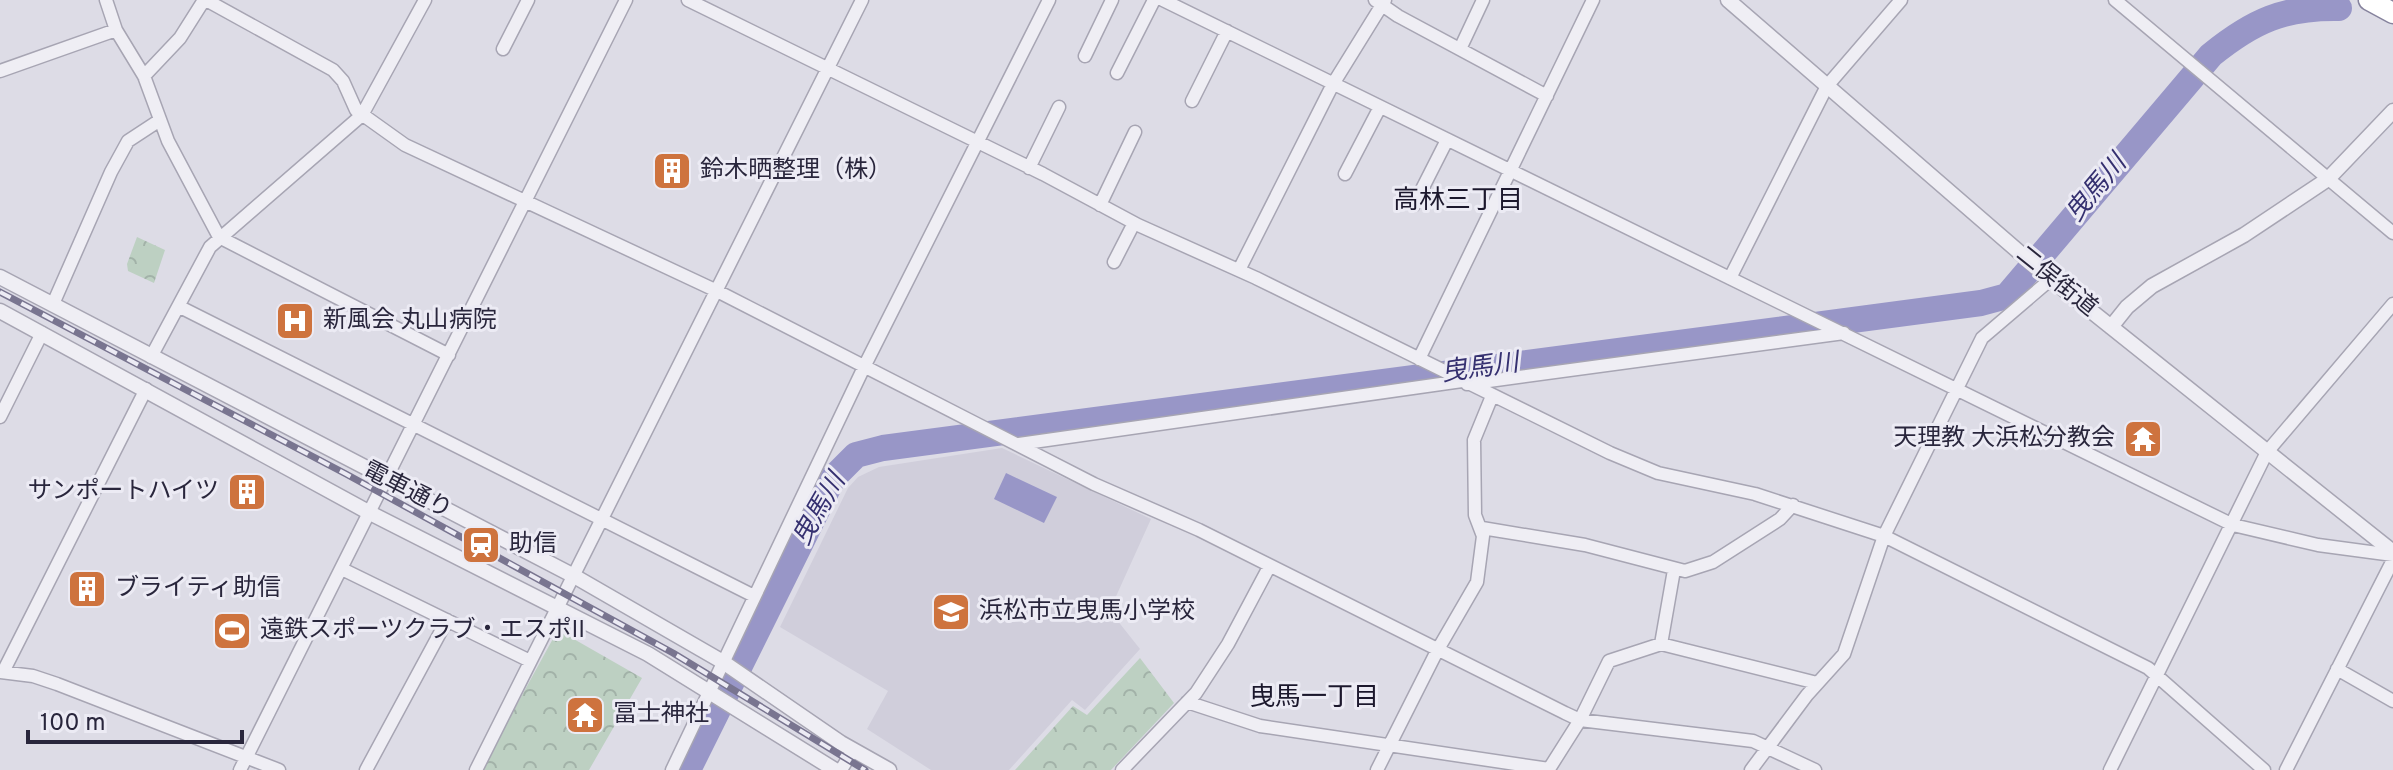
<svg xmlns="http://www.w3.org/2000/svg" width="2393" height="770" font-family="Overpass,'Noto Sans JP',sans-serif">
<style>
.built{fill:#d0cedb}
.forest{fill:url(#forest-crowns)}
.water{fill:#9896c7}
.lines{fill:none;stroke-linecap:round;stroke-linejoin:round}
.river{stroke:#9896c7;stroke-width:26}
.minor-casing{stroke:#a7a5b3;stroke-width:15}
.tertiary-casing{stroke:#a7a5b3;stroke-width:17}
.trunk-casing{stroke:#86839d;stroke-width:23}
.minor{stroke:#efeef4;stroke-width:12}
.tertiary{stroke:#efeef4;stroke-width:14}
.trunk{stroke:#fff;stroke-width:20}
.rail-casing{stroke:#797590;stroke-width:7}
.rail{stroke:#ecebf4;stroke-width:4;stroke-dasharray:12;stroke-linecap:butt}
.labels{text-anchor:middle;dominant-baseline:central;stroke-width:6;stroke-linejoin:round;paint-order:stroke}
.poi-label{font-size:24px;fill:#29263c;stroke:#ecebf4;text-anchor:start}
.street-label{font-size:24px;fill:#29263c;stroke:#ecebf4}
.water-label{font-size:26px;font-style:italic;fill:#353070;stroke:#ecebf4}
.neighbourhood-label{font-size:26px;fill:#1c182d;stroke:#ecebf4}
</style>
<defs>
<pattern id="forest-crowns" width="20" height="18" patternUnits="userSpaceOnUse" patternTransform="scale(2)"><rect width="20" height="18" fill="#bdd0c2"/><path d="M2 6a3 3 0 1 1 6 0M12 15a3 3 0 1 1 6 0" fill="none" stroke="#a2b2a8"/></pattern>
</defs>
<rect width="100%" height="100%" fill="#dddce6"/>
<!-- built -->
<path class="built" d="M1002 448 1151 519 1113 603 1117 620 1140 649 1085 710 1072 700 1009 770H931L867 729 888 691 780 627 848 488 858 477 879 467Z"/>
<!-- forest -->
<path class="forest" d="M137 237 165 250 154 283 128 271 127 264Z
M565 634 642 678 589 770H481L555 635Z
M1140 658 1174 703 1111 770H1015L1073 706 1087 715Z"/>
<!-- water -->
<path class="water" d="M1006 473 1057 497 1044 523 994 499Z"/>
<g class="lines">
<!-- river -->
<path class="river" d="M688 770 833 478 856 455 883 448 1981 303 2007 296 2211 55C2253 21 2284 7 2339 8"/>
<!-- minor casing -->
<g class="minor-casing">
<path id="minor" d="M106 0 116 30 144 76 168 141 219 237 449 355
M206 0 333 70 343 81 356 110 405 145 717 291 1094 484 1199 530 1565 713 1580 720 1753 741 1815 770
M688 0 1043 174 1138 225 1256 278 1610 453 1658 473 1755 494 1884 536 2148 668 2264 770
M1163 0 2233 525 2318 545 2393 555
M1375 0 1398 16 1547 96
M2115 0 2393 233
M503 49 528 0
M1460 49 1483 0
M1085 56 1112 0
M0 71 116 30
M1117 73 1154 0
M144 76 180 38 204 0
M1192 101 1227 31
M1029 168 1059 107
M1345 174 1380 107
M1100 205 1135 132
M1414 205 1447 140
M1114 262 1134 223
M1239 270 1333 84 1385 0
M1730 278 1827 86 1901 0
M53 304 111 172 128 141 160 120
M180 307 754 596
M151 357 210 247 362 115 425 0
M1419 359 1593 0
M1467 384 1844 333
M0 417 42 333
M1019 444 1462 381
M1482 528 1585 545 1685 571 1713 562 1780 519 1793 505
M342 569 530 661
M1661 644 1817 683
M2337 669 2393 701
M0 672 33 676 57 684 279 770
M3 672 146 389
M1187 702 1260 726 1549 769 1580 720 1609 661 1661 644 1674 570
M240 770 626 0
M366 770 447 620
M476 770 862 0
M672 770 865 365 1049 0
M841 770 853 750
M1122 770 1196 693 1228 644 1269 567
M1377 770 1437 651 1477 582 1483 536 1475 515 1474 440 1492 396
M1751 770 1807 695 1844 654 1884 536 1982 338 2051 279
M2110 770 2267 452 2393 304
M2286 770 2393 560"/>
</g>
<!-- tertiary casing -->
<g class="tertiary-casing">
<path id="tertiary" d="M1728 0 2041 271 2393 552
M0 277 574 576 723 662 841 743 889 770
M0 311 370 513 648 654 835 770
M2111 327 2127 307 2152 286 2244 235 2328 179 2393 111"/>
</g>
<!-- trunk casing -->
<g class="trunk-casing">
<path id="trunk" d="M2369 0 2393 13"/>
</g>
<!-- minor -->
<use href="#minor" class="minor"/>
<!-- tertiary -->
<use href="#tertiary" class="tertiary"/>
<!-- trunk -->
<use href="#trunk" class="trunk"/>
<!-- rail casing -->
<g class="rail-casing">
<path id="rail" d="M0 292 346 474 673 653 865 770"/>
</g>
<!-- rail -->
<use href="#rail" class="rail"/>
</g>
<!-- icons -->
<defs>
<g id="building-square" transform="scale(2)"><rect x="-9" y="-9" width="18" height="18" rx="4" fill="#ce733e" stroke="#ecebf4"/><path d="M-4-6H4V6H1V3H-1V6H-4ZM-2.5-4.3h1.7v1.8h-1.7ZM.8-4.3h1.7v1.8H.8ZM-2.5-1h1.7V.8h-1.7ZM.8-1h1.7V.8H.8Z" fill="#fff"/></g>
<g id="hospital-square" transform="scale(2)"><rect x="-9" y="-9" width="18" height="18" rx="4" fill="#ce733e" stroke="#ecebf4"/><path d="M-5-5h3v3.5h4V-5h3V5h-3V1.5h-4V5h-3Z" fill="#fff"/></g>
<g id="temple-square" transform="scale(2)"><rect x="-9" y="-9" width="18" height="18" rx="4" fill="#ce733e" stroke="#ecebf4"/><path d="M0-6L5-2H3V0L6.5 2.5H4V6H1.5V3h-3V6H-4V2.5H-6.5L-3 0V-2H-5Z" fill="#fff"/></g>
<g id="station-square" transform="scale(2)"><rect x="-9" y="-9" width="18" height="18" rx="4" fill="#ce733e" stroke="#ecebf4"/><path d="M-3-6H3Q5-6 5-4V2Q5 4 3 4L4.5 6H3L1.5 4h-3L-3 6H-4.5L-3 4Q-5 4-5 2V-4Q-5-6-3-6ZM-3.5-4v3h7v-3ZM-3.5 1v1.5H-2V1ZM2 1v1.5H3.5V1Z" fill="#fff"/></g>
<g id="school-square" transform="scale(2)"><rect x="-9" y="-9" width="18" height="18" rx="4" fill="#ce733e" stroke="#ecebf4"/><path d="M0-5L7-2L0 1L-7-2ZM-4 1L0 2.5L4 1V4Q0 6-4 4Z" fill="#fff"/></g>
<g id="stadium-square" transform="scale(2)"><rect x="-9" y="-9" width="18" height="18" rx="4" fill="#ce733e" stroke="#ecebf4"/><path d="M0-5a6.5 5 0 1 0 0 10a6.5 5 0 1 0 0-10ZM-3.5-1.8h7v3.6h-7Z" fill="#fff"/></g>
</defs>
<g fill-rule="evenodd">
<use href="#building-square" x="672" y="171"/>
<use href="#hospital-square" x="295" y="321"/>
<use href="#temple-square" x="2143" y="439"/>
<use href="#building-square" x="247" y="492"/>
<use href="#station-square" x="481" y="545"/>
<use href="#building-square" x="87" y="589"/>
<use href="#school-square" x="951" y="612"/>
<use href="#stadium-square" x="232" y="631"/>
<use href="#temple-square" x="585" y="715"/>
</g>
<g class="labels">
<!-- poi labels -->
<g class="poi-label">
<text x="700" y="171">鈴木晒整理（株）</text>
<text x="323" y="321">新風会 丸山病院</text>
<text x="2115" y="439" text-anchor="end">天理教 大浜松分教会</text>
<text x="219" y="492" text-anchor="end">サンポートハイツ</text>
<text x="509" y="545">助信</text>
<text x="115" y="589">ブライティ助信</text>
<text x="979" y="612">浜松市立曳馬小学校</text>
<text x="260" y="631">遠鉄スポーツクラブ・エスポII</text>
<text x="613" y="715">冨士神社</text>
</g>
<!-- street labels -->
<g class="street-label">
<text transform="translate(2056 282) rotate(39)">二俣街道</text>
<text transform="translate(407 491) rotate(27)">電車通り</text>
</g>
<!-- water labels -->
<g class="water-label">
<text transform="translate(2097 189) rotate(-50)">曳馬川</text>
<text transform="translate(1480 369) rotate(-8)">曳馬川</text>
<text transform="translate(820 510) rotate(-60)">曳馬川</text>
</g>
<!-- neighbourhood labels -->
<g class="neighbourhood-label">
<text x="1458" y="201">高林三丁目</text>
<text x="1314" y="698">曳馬一丁目</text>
</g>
</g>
<!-- scale -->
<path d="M28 730v12h214v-12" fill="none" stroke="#29263c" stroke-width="4"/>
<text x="40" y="730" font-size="24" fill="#29263c" stroke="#ecebf4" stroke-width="6" paint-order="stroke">100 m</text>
</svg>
